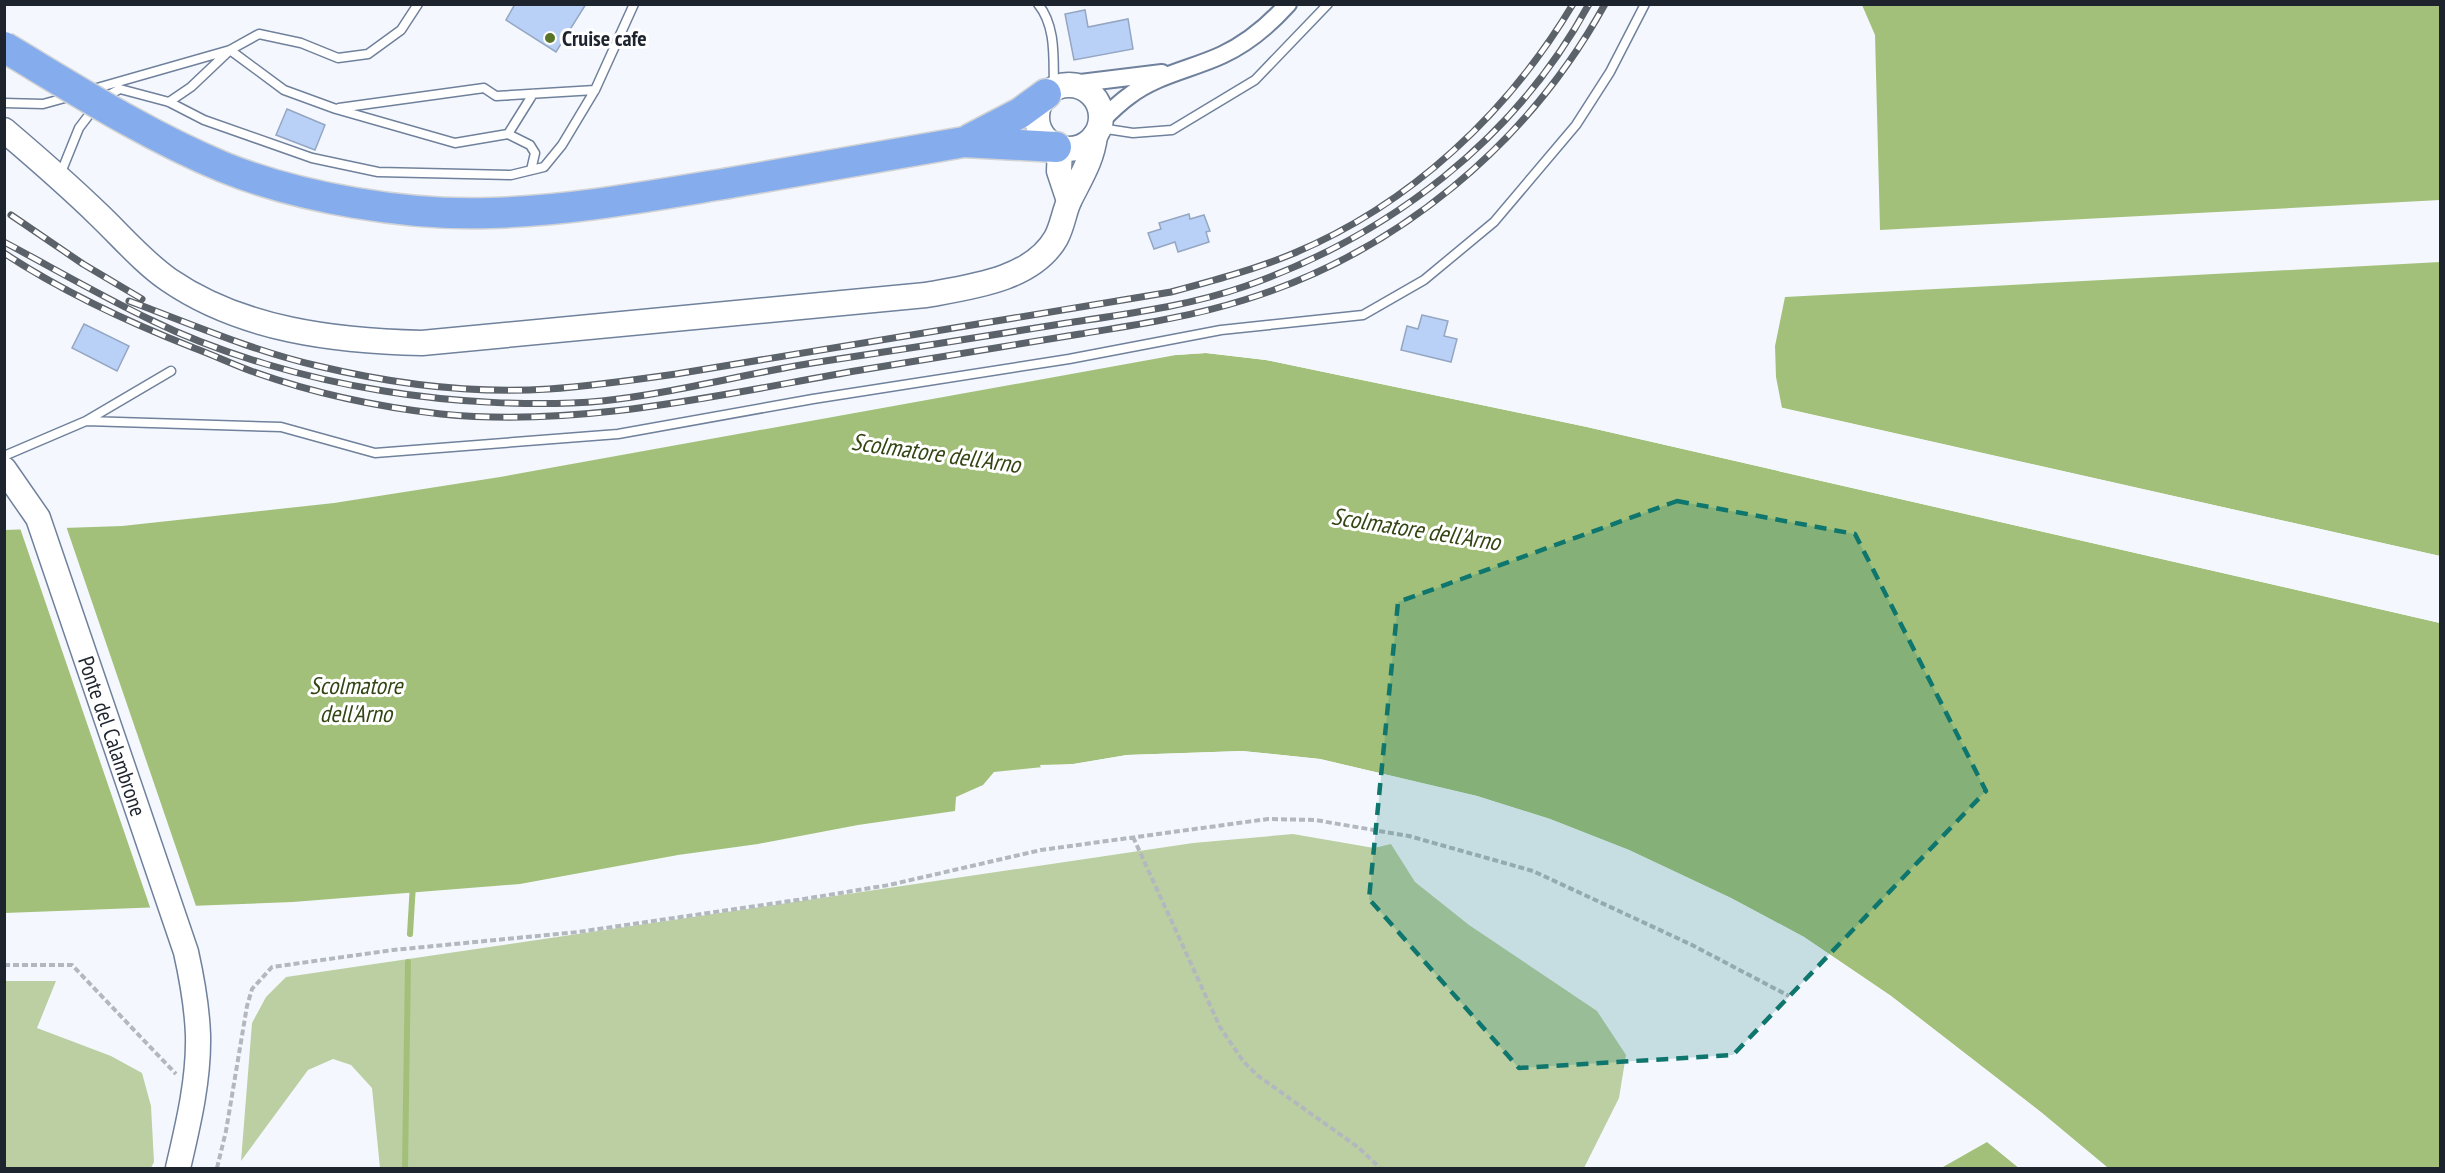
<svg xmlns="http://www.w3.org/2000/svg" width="2445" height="1173" font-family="'PT Sans Narrow',sans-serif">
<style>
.green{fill:#bccfa2}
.water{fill:#a3c07b}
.pier{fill:#f4f8fe}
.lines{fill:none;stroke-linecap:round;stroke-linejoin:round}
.stream{stroke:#a3c07b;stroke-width:6}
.building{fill:#bad1f7;stroke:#94a6c2;stroke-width:1.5}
.lane-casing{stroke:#70819c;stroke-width:11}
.street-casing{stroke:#70819c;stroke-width:20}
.secondary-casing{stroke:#70819c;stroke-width:27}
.highway-casing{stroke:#d2d3d5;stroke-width:33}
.path{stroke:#b3b8bf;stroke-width:4;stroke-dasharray:6 3;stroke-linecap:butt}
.lane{stroke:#fff;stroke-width:8}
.street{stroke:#fff;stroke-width:16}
.secondary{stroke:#fff;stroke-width:24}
.highway{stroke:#85adee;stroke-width:30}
.rail-casing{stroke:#5c626a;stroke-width:7}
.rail{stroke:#fff;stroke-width:4.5;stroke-dasharray:14;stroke-linecap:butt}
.highway-bridge-casing{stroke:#d2d3d5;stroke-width:33;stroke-linecap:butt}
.highway-bridge{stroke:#85adee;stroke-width:30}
.marked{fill:#0f766e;fill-opacity:0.2;stroke:#0f766e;stroke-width:4.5;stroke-dasharray:12 8;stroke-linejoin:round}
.poi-dot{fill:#587427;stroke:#fff;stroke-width:2}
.labels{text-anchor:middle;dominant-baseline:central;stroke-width:6;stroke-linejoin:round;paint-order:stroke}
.poi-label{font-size:22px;font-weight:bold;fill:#1d242e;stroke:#fff;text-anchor:start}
.street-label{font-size:22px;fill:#1d242e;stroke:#fff}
.water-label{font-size:24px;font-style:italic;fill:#334513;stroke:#fff}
</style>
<rect width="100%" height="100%" fill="#f4f8fe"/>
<!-- green -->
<path class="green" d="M1293 834 1374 848 1391 844 1415 882 1469 925 1597 1011 1626 1055 1619 1098 1584 1168H380L372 1088 351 1065 333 1059 308 1070 241 1161 252 1023 266 997 286 977 1193 843Z
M5 981H56L37 1028 111 1056 142 1073 151 1106 154 1162 151 1168H5Z"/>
<!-- water -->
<path class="water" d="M1862 5H2440V200L1880 230 1875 35Z
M2440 262V556L1782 408 1776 377 1775 346 1785 297Z
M1206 353 1266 360 1587 427 2440 623V1168H2108L2042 1113 1891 996 1804 937 1731 898 1629 850 1550 819 1477 796 1320 759 1242 751 1127 755 1073 764 994 772 983 785 956 797 955 811 858 825 758 844 678 855 520 884 293 902 5 913 4 530 122 526 334 503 500 477 1176 355Z
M1987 1142 2019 1168H1941L1943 1167Z"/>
<!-- pier -->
<path class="pier" d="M1206 350 1267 357 1588 424 2440 620V623L1587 427 1266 360 1206 353 1176 355V352Z
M1779 407 2440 556V559L1823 420 1781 411Z
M66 526 197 909 151 910 20 528Z
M1242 751 1320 759 1477 796 1550 819 1629 850 1731 898 1804 937 1891 996 2042 1113 2108 1168H2103L2040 1115 1889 999 1802 940 1729 900 1628 852 1549 822 1476 799 1319 762 1242 754 1127 758 1074 766 1041 768 1040 765 1074 764 1127 755Z
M1985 1140H1988L2022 1168H2019Z"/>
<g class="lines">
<!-- stream -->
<path class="stream" d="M410 934 413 884
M405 1168 408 962"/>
</g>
<!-- building -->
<path class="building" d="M515 4H586L556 52 506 20Z
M1085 10 1088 27 1128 19 1133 49 1074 60 1065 14Z
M287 109 325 125 315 150 276 135Z
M1189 214 1190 219 1204 215 1210 231 1206 232 1209 242 1178 252 1175 242 1154 249 1148 233 1161 229 1159 223Z
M1422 315 1448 321 1444 336 1457 339 1451 362 1401 350 1407 326 1418 329Z
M84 324 129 346 117 371 72 348Z"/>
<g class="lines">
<!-- lane casing -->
<g class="lane-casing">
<path id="lane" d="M1038 4C1057 27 1053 61 1054 89
M90 90 230 50 259 34 301 43 338 58 368 54 401 30 418 4
M103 98 120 89 169 102 204 120 312 158 378 172 511 175 544 167 562 145 595 90 634 4
M169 102 191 87 230 50 284 90 336 109 455 143 508 134 533 94
M4 103 43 104 72 96
M339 108 484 88 496 96 595 90
M1100 128 1133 133 1172 130 1255 80 1328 4
M508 134 530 145 535 153 531 170
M60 175 79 128 95 107
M86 421 281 427 375 453 618 434 813 399 1069 359 1221 330 1363 315 1424 280 1494 222 1576 125 1610 72 1645 4
M4 456 86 421 171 371"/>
</g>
<!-- street casing -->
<g class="street-casing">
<path id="street" d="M1064 85 1162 73
M1101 121C1110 112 1119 103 1129 96 1156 75 1192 69 1222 55 1248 43 1269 25 1288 4"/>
</g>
<!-- secondary casing -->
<g class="secondary-casing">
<g id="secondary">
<circle cx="1069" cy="117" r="32"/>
<path d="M4 130C37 158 69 186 99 215 122 237 143 262 169 280 242 330 335 341 422 343L926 295C970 287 1032 280 1056 238 1063 225 1064 211 1070 199 1081 177 1092 160 1095 136"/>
<path d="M1060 148 1059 171 1069 201"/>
<path id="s1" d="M4 469 38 518 186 952C192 979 197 1007 198 1035 199 1080 188 1125 178 1168"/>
</g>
</g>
<!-- highway casing -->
<g class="highway-casing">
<path id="highway" d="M970 139 1020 113 1046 94
M729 183 964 142 1056 147"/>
</g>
<!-- path -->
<path class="path" d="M1133 837 1220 1027 1243 1061 1257 1075 1359 1148 1380 1168
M4 965H72L176 1074
M217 1168 226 1131 247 1006 252 989 272 967 393 950 578 932 804 899 889 885 1041 850 1268 819 1315 820 1409 836 1533 871 1692 945 1789 996"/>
<!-- lane -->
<use href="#lane" class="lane"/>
<!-- street -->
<use href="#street" class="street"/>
<!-- secondary -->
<use href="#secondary" class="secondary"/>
<!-- highway -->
<use href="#highway" class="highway"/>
<!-- rail casing -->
<g class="rail-casing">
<path id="rail" d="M11 215 83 264 142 299
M4 242C53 268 101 296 151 320 220 354 308 379 384 391 450 402 535 407 602 401 677 393 751 372 825 361 906 349 986 336 1067 323 1126 314 1189 306 1246 286 1390 235 1515 140 1589 4
M4 253C63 292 128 322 194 348 213 355 232 364 251 371 312 393 377 407 441 414 583 428 722 394 861 370 934 358 1007 346 1080 334 1135 325 1190 317 1244 300 1397 253 1528 144 1605 4
M129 301C191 324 253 351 318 366 393 384 472 394 549 389 592 386 634 380 676 374L1171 292C1212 281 1253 270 1292 254 1410 205 1508 113 1573 4"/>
</g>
<!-- rail -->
<use href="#rail" class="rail"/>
<!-- highway-bridge casing -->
<g class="highway-bridge-casing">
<path id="highway-bridge" d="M4 47C76 90 146 135 223 167 300 198 407 216 490 213 570 211 650 196 729 183"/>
</g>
<!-- highway-bridge -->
<use href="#highway-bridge" class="highway-bridge"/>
</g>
<!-- marked area -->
<path class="marked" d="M1677 501 1855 534 1986 791 1733 1055 1519 1068 1369 899 1398 602Z"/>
<!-- markers -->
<circle class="poi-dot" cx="550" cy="38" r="6"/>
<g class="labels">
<!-- poi labels -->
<g class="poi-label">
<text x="562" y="38">Cruise cafe</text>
</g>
<!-- street labels -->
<g class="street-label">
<text stroke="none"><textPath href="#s1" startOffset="290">Ponte del Calambrone</textPath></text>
</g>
<!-- water labels -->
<g class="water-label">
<text transform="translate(936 453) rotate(8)">Scolmatore dell'Arno</text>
<text transform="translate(1416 529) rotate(9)">Scolmatore dell'Arno</text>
<text x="356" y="685">Scolmatore<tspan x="356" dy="28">dell'Arno</tspan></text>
</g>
</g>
<!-- border -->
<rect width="2445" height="1173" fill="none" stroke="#1d242e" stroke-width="12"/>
</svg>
